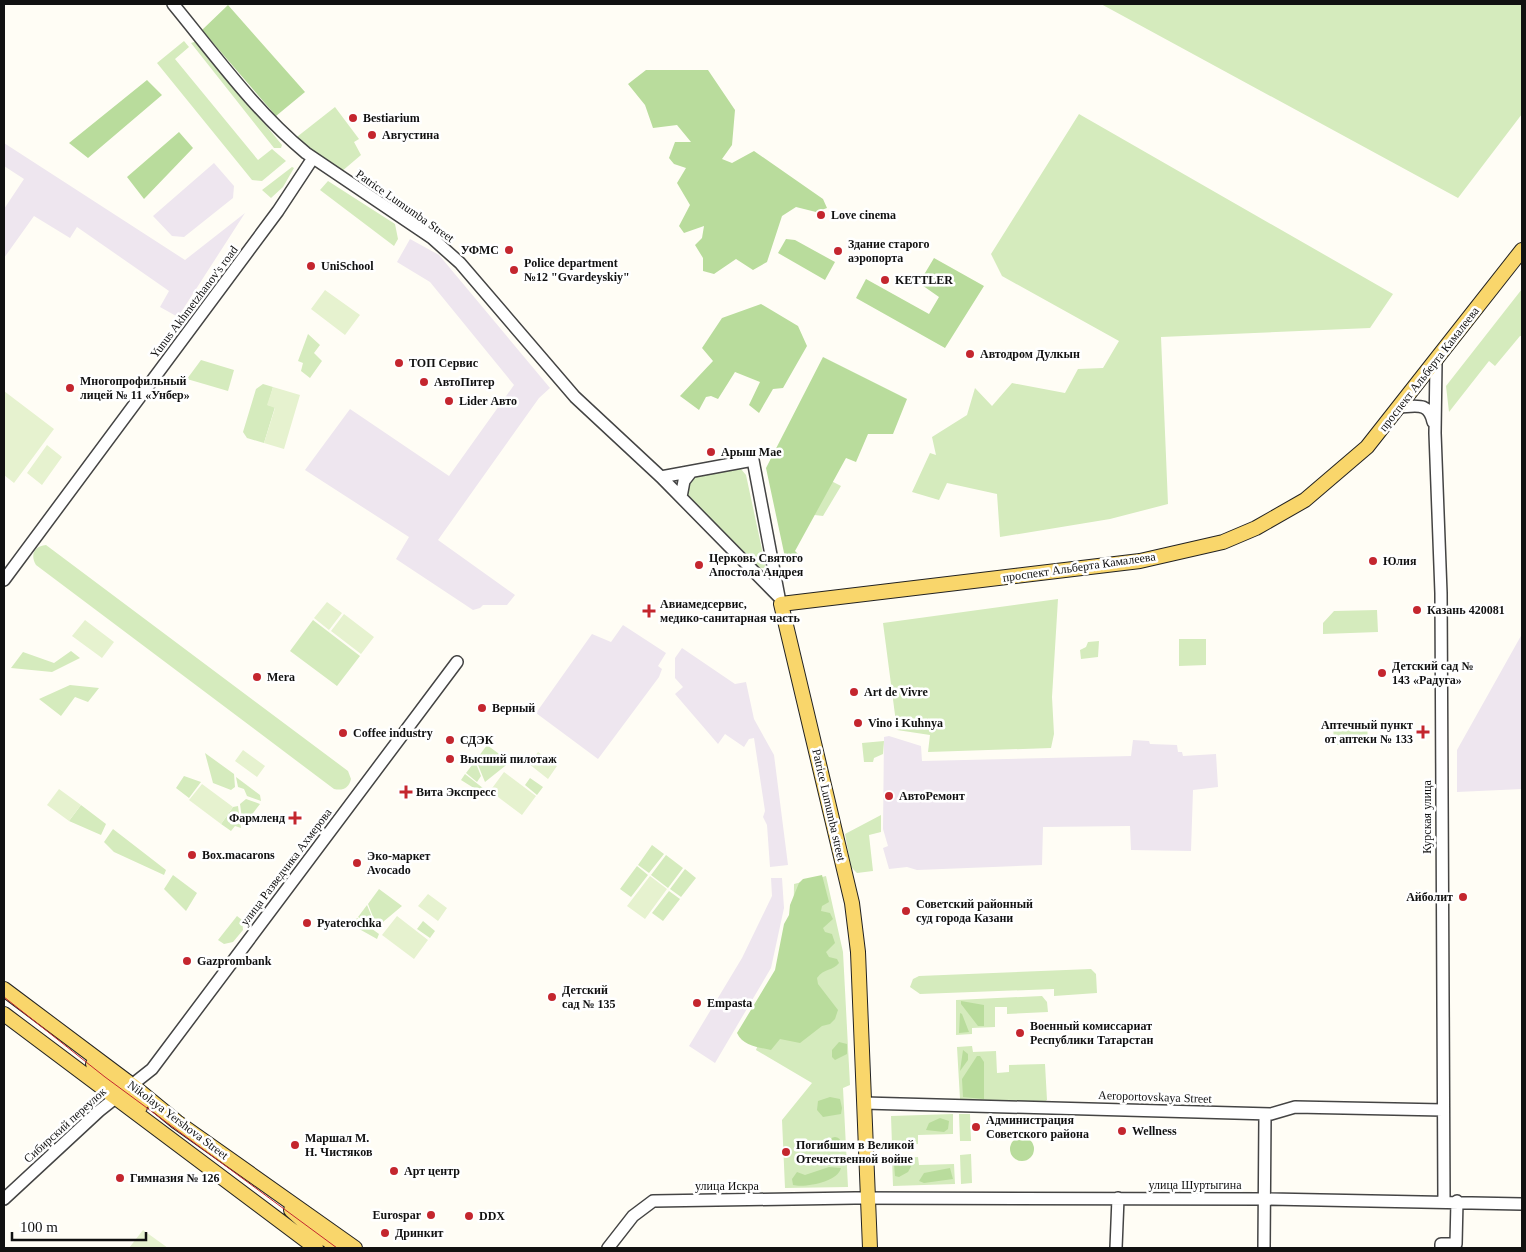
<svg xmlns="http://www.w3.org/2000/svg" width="1526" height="1252" font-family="Georgia,serif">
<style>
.industrial{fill:#eee6ef}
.green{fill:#d5ebbd}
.forest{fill:#b9dc9c}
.pitch{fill:#e6f2cf}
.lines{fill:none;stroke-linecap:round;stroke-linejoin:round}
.minor-casing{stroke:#444;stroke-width:14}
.major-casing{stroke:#222;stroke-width:16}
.minor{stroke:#fff;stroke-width:11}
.major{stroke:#f9d66b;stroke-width:14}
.tram{stroke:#c4262e;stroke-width:1}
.poi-dot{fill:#c4262e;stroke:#fff;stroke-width:2}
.labels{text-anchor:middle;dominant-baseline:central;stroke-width:5;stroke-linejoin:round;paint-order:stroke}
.poi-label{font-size:12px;font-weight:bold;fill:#111;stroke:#fff;text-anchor:start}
.street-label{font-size:12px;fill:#111;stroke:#fff}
</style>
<rect width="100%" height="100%" fill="#fffdf5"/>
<!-- industrial -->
<path class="industrial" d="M4 143 185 260 245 213 178 317 160 307 169 291 77 227 70 238 34 216 4 258V209L24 179 4 166Z
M214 163 234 186 233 198 184 237 172 236 153 216Z
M410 239 439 255 550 388 539 398 438 540 515 595 507 605H483L480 608 473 610 396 559 409 537 305 470 350 409 449 476 514 385 430 282 397 262Z
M623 625 666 653 658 666 662 669 659 677 598 759 536 713 592 634 611 642Z
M1522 634V789L1457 792V750Z
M682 648 735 684 746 682 754 719 774 755 788 865 770 867 767 825 763 817 765 811 754 738 749 739 744 747 725 734 718 744 675 694 683 687 675 678V658Z
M889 736 921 746 922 761 1131 756 1133 740 1149 741 1150 744 1177 745 1178 752H1182L1183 756 1216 754 1218 787 1193 790 1191 851 1131 850 1130 826 1043 827 1042 865 917 870 907 867 889 869 883 848 888 846 883 829 884 737Z
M771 878H782L784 908 771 968 715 1063 689 1046 742 958 772 896Z"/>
<!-- green -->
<path class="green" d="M1101 4H1522V114L1458 198Z
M184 41 189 47 175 59 258 160 272 149 286 161 262 181 252 180 157 63Z
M197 41 282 145 281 148H274L191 43Z
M335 107 359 139 354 142 361 155 341 172 293 140Z
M1079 114 1393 294 1370 328 1161 337 1168 504 1110 519 1000 537 997 494 947 483 939 500 912 492 930 453 936 455 932 437 967 415 975 388 992 406 1012 383 1065 393 1078 369 1103 368 1119 341 1002 276 991 254Z
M292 167 294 168 283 187 271 198 262 190Z
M328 181 395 224 398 239 394 246 320 190Z
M1522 289V336H1520L1495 366 1489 361 1449 412 1446 386Z
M308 334 320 345 314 353 322 361 310 378 301 371 303 363 298 361Z
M201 360 234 370 228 391 187 379Z
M263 384 273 387 268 405 275 407 264 443 247 438 243 432 256 389Z
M802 466 841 486 823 516 806 514Z
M741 469 746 475 766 568H758L687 495 690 475Z
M46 545 348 771 351 779C349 788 343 791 334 789L36 565C30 555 34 546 46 545Z
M1058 599 1052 697 1054 734 1051 748 928 752 930 735 897 730 883 623Z
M1377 610 1378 632 1323 634V623L1334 611Z
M313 620 360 656 337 686 290 651Z
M1179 639H1206V665L1179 666Z
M1099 641 1098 657 1081 659 1080 650 1086 647 1088 642Z
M71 651 80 658 52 672 11 668 23 652 54 663Z
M70 685 99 688 88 702 75 697 61 716 39 699Z
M1367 721 1368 744 1334 745 1333 722Z
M884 741 883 754 874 758 873 762H864L862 743Z
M487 745 510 762 485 782 476 760Z
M205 753 234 774 235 787 231 790 213 783Z
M475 761 481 776 477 782 466 773Z
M465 774 488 792 485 795 461 780Z
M184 776 201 782 189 798 176 788Z
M236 777 260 795 261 801 247 796 244 789 238 787Z
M530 778 543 787 537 795 525 785Z
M246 799 260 804 243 826 240 804Z
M81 805 106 824 101 835 69 821Z
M238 806 241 828 235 826 231 831 221 824 233 807Z
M881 815V832L869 835 873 871 857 873 851 867 845 834Z
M113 829 166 870 164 875 114 852 104 842Z
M652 845 664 854 649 873 638 865Z
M666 855 683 868 668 888 651 875Z
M637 866 648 875 631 897 620 889Z
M685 869 696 878 681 897 670 889Z
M173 875 197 893 186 911 164 889Z
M826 876 843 952 850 1085 843 1088 848 1187 785 1188 782 1120 812 1083 756 1050 793 949 794 884Z
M379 889 402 906 377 927 368 904Z
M669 891 680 899 663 921 652 913Z
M367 905 374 922 371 926 358 917Z
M237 916 242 920 243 930 233 942 224 944 218 940Z
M357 918 379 934 377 939 352 925Z
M423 921 435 931 430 938 417 929Z
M1091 969 1096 974 1097 993 1054 996V989L920 994 910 987 913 979 919 976Z
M1042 996 1047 1002 1048 1012 1007 1014V1007H995V1027L972 1028V1034L956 1035V1000Z
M972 1046 973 1052 996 1051 997 1073 1009 1072V1065L1045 1064 1047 1100 1042 1104 960 1099 957 1047Z
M953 1114V1134L918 1135V1144L892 1145 891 1116Z
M959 1114H970L971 1141H960Z
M971 1154 972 1183 961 1184 960 1155Z
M918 1157 919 1165 954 1164 955 1184 893 1186 892 1158Z"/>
<!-- forest -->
<path class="forest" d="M228 5 305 92 276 116 202 30Z
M646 70H708L735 110 732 145 722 159 732 163 754 151 823 199 827 208 816 212 796 207 782 216 767 262 753 270 736 259 714 274 703 271V258L695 245 702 238 704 226 684 233 679 226 690 205 677 183 686 168 674 164 669 158 675 142H691L677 125 653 128 645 105 628 84Z
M147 80 162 95 88 158 69 143Z
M179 132 193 148 144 199 127 177Z
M786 239 795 240 835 262 825 280 778 253Z
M934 258 984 286 945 348 856 298 866 279 929 314 939 297 919 283Z
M761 304 798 326 807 346 783 388 773 389 759 413 749 405 760 382 735 372 718 399 711 396 706 397 699 410 680 396 713 361 702 348 722 318Z
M823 357 907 399 893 434H868L856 462 846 458 795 551 803 559 786 562 766 468Z
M822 875 829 902 822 906 821 911 830 913 833 919 823 928 825 932 832 934 835 943 826 952 829 957 837 959 839 963C833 971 824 968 817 978L818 984 838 1010 835 1019 830 1024 822 1026 800 1043 780 1039 771 1050C758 1047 743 1046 737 1033L775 970 784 924 789 915 790 905 799 883 803 879Z
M961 1001 984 1005V1026H978L961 1004Z
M960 1013 962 1014 969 1032 959 1033Z
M839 1042 847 1044V1054L835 1060 832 1057V1050Z
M963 1050 968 1054V1060L960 1071Z
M977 1056H980L984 1062V1099L963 1097 962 1079Z
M830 1097 840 1099 842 1108 841 1114 823 1117 817 1110 818 1101Z
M940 1118 949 1121 948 1129 944 1132 926 1130 929 1123Z
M1010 1149a12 12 0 1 1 24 0a12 12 0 1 1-24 0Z
M829 1143a6 6 0 1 1 12 0a6 6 0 1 1-12 0Z
M898 1161 913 1163 908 1172 899 1177 895 1176 894 1164Z
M829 1167 841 1168C838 1182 805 1188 793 1185L792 1179 797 1172 805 1175Z
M950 1168 953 1179 924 1183 919 1181 924 1173Z"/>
<!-- pitch -->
<path class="pitch" d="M325 290 360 315 345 335 311 309Z
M273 387 300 395 284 449 264 443 275 408 267 405Z
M4 391 54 429 14 483 4 475Z
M47 445 62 457 42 485 27 473Z
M327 602 342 613 329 630 314 618Z
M344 614 374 637 361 654 331 631Z
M85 620 114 642 102 658 72 636Z
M243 750 265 766 257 777 235 761Z
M538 752 557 766 548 779 529 764Z
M504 772 536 796 522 815 490 791Z
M202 784 233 807 221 824 189 800Z
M59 789 81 805 69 821 47 805Z
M650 876 667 889 645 919 627 906Z
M428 894 447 908 438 921 418 906Z
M397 916 428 940 414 959 382 935Z
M143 1230 168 1248H129Z"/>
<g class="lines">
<!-- minor casing -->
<g class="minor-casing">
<path id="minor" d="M173 4C215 55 255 111 306 153L432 238 460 263 575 397 661 477 779 597
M1436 362 1435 433 1441 593 1444 1201
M1400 407C1417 406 1429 402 1433 422
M661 477 753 460 779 597
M681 497 684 481 691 472
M4 580 278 211 313 158
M864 1103 1271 1114 1295 1107 1443 1110
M4 1199 99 1111 152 1069 457 662
M608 1248 633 1216 653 1201 855 1198 1265 1199 1522 1204
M1116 1248 1118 1198
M1264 1248 1265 1114
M1441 1248V1244H1456L1457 1201"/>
</g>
<!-- major casing -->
<g class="major-casing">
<path id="major" d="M4 989 132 1085 177 1122 355 1248
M4 1014 316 1248
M93 1064 140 1107
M291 1210 313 1230 339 1248
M870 1248 858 952 852 903 781 604 1140 561 1223 542 1256 528 1305 500 1367 447 1522 250"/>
</g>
<!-- minor -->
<use href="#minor" class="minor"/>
<!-- major -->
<use href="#major" class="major"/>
<!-- tram -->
<path class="tram" d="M4 997 105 1077 337 1248"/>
</g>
<!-- markers -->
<g class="poi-dot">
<circle cx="353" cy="118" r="5"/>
<circle cx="372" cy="135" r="5"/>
<circle cx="821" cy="215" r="5"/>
<circle cx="509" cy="250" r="5"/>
<circle cx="838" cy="251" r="5"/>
<circle cx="311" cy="266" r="5"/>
<circle cx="514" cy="270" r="5"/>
<circle cx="885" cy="280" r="5"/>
<circle cx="970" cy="354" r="5"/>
<circle cx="399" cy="363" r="5"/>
<circle cx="424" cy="382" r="5"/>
<circle cx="70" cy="388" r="5"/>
<circle cx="449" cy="401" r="5"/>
<circle cx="711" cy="452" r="5"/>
<circle cx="1373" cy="561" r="5"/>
<circle cx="699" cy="565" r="5"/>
<circle cx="1417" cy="610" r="5"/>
<path d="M646.5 603.5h5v5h5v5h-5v5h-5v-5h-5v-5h5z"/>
<circle cx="1382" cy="673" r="5"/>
<circle cx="257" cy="677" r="5"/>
<circle cx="854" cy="692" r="5"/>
<circle cx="482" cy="708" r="5"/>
<circle cx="858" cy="723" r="5"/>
<path d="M1420.5 724.5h5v5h5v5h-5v5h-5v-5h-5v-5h5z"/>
<circle cx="343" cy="733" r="5"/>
<circle cx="450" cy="740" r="5"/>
<circle cx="450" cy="759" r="5"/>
<path d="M403.5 784.5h5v5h5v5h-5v5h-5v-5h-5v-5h5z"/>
<circle cx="889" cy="796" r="5"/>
<path d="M292.5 810.5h5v5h5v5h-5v5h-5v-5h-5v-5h5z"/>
<circle cx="192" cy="855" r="5"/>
<circle cx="357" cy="863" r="5"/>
<circle cx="1463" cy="897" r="5"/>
<circle cx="906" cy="911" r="5"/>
<circle cx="307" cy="923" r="5"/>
<circle cx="187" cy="961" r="5"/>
<circle cx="552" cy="997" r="5"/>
<circle cx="697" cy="1003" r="5"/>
<circle cx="1020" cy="1033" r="5"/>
<circle cx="976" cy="1127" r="5"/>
<circle cx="1122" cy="1131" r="5"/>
<circle cx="295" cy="1145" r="5"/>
<circle cx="786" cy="1152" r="5"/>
<circle cx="394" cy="1171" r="5"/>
<circle cx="120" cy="1178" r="5"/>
<circle cx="431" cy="1215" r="5"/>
<circle cx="469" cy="1216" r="5"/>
<circle cx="385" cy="1233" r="5"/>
</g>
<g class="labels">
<!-- poi labels -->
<g class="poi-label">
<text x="363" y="118">Bestiarium</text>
<text x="382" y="135">Августина</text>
<text x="831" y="215">Love cinema</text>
<text x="848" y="244">Здание старого<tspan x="848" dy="14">аэропорта</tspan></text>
<text x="499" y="250" text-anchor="end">УФМС</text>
<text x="524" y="263">Police department<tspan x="524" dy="14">№12 "Gvardeyskiy"</tspan></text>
<text x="321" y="266">UniSchool</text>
<text x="895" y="280">KETTLER</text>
<text x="980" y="354">Автодром Дулкын</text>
<text x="409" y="363">ТОП Сервис</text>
<text x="80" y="381">Многопрофильный<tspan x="80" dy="14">лицей № 11 «Унбер»</tspan></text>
<text x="434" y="382">АвтоПитер</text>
<text x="459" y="401">Lider Авто</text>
<text x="721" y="452">Арыш Мае</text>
<text x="709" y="558">Церковь Святого<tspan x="709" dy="14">Апостола Андрея</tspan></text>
<text x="1383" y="561">Юлия</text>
<text x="660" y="604">Авиамедсервис,<tspan x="660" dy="14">медико-санитарная часть</tspan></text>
<text x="1427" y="610">Казань 420081</text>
<text x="1392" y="666">Детский сад №<tspan x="1392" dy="14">143 «Радуга»</tspan></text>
<text x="267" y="677">Mera</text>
<text x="864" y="692">Art de Vivre</text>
<text x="492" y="708">Верный</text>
<text x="868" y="723">Vino i Kuhnya</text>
<text x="1413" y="725" text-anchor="end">Аптечный пункт<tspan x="1413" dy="14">от аптеки № 133</tspan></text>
<text x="353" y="733">Coffee industry</text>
<text x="460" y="740">СДЭК</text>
<text x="460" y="759">Высший пилотаж</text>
<text x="416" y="792">Вита Экспресс</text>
<text x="899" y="796">АвтоРемонт</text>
<text x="285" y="818" text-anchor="end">Фармленд</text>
<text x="202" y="855">Box.macarons</text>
<text x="367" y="856">Эко-маркет<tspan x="367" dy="14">Avocado</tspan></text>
<text x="1453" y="897" text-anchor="end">Айболит</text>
<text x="916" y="904">Советский районный<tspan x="916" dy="14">суд города Казани</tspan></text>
<text x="317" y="923">Pyaterochka</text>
<text x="197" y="961">Gazprombank</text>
<text x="562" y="990">Детский<tspan x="562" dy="14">сад № 135</tspan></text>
<text x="707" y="1003">Empasta</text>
<text x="1030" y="1026">Военный комиссариат<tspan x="1030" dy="14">Республики Татарстан</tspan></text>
<text x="986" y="1120">Администрация<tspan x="986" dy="14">Советского района</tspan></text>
<text x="1132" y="1131">Wellness</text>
<text x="305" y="1138">Маршал М.<tspan x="305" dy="14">Н. Чистяков</tspan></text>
<text x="796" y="1145">Погибшим в Великой<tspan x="796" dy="14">Отечественной войне</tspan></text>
<text x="404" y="1171">Арт центр</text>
<text x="130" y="1178">Гимназия № 126</text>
<text x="421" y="1215" text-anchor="end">Eurospar</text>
<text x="479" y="1216">DDX</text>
<text x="395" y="1233">Дринкит</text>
</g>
<!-- street labels -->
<g class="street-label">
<text transform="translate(405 206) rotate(35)">Patrice Lumumba Street</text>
<text transform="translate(194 302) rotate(-53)">Yunus Akhmetzhanov's road</text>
<text transform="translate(1429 369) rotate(-52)">проспект Альберта Камалеева</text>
<text transform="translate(1079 567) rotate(-8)">проспект Альберта Камалеева</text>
<text transform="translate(829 805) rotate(77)">Patrice Lumumba street</text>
<text transform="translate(1427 817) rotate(-90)">Курская улица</text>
<text transform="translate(286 867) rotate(-53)">улица Разведчика Ахмерова</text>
<text transform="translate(1155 1097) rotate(2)">Aeroportovskaya Street</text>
<text transform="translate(178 1120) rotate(37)">Nikolaya Yershova Street</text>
<text transform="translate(65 1125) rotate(-42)">Сибирский переулок</text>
<text x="1195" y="1185">улица Шуртыгина</text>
<text x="727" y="1186">улица Искра</text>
</g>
</g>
<!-- border -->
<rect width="1526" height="1252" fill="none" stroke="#111111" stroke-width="10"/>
<!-- scale -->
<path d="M12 1232v8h134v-8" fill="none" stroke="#111111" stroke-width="2.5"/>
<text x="20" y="1232" font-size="15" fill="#111111" stroke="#ffffff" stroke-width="4" paint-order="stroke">100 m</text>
</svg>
